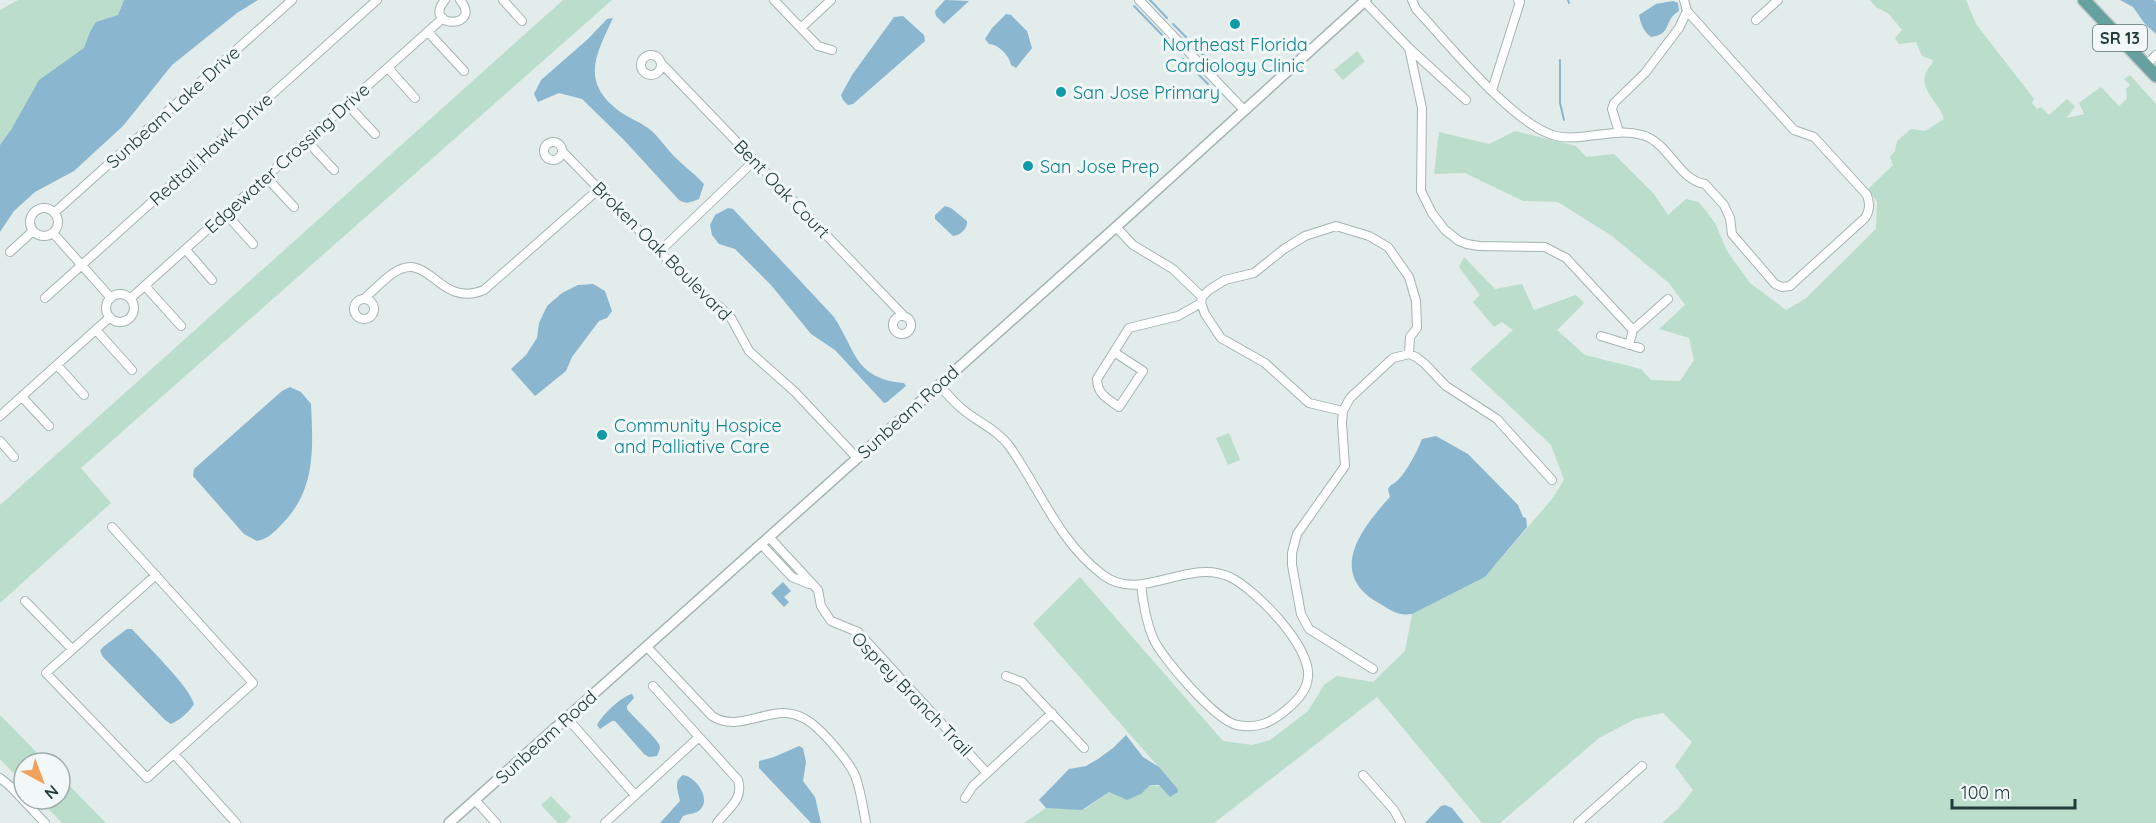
<svg xmlns="http://www.w3.org/2000/svg" width="2156" height="823" font-family="Quicksand,sans-serif">
<style>
.green{fill:#bdc}
.water{fill:#8ab6d0}
.lines{fill:none;stroke-linecap:round;stroke-linejoin:round}
.stream{stroke:#8ab6d0;stroke-width:2}
.minor-casing{stroke:#a5b4b2;stroke-width:10}
.tertiary-casing{stroke:#a5b4b2;stroke-width:12}
.primary-casing{stroke:#c1c8c8;stroke-width:15}
.minor{stroke:#fff;stroke-width:8}
.tertiary{stroke:#fff;stroke-width:9}
.primary{stroke:#67a19f;stroke-width:12}
.culture-dot{fill:#0f9aa8;stroke:#f2f8f7;stroke-width:2}
.labels{text-anchor:middle;dominant-baseline:central;stroke-width:6;stroke-linejoin:round;paint-order:stroke}
.shield{fill:#f2f8f7;stroke:#607473;stroke-width:1.5}
.shield-label{font-size:16px;font-weight:bold;fill:#223c3b}
.culture-label{font-size:18px;fill:#0d838f;stroke:#f2f8f7;text-anchor:start}
.street-label{font-size:18px;fill:#223c3b;stroke:#f2f8f7}
</style>
<rect width="100%" height="100%" fill="#e2ecea"/>
<!-- green -->
<path class="green" d="M18 0H124L118 15 90 32 85 48 70 59 0 145V10Z
M563 0H612L81 468 111 503 0 603V505Z
M1870 0H1966L1976 24 2034 99 2032 103 2037 109 2041 107 2049 115 2067 99 2075 106 2067 118 2084 114 2079 103 2101 87 2119 106 2127 99 2126 89 2130 85 2124 79 2130 75 2156 104V823H1662L1678 809 1693 790 1675 766 1692 742 1663 713 1635 719 1599 738 1500 823H1482L1377 697 1214 823H1024L1046 808 1085 809 1109 792 1117 794 1121 798 1144 789 1150 785 1177 788 1033 624 1080 577 1223 741 1252 745 1270 740 1308 711 1324 685 1337 676 1373 682 1405 651 1412 614 1485 577 1552 499 1564 480 1551 445 1470 369 1513 330 1502 322 1494 327 1473 302 1480 295 1459 267 1464 257 1495 289 1522 284 1534 310 1576 295 1584 303 1557 330 1585 355 1641 369 1651 380 1680 381 1694 360 1689 338 1659 329 1685 305 1669 283 1612 236 1558 202 1523 201 1465 173 1434 174 1439 132 1489 144 1515 131 1576 146 1586 157 1614 154 1654 194 1668 215 1686 199 1699 202 1715 223 1727 251 1750 283 1786 310 1805 299 1876 229 1877 202 1868 189 1893 165 1890 157 1895 151 1897 141 1911 129 1925 131 1944 119C1940 103 1919 90 1926 73 1928 67 1932 66 1933 60L1922 56 1916 42 1899 44 1895 38 1902 30 1889 14 1876 7Z
M1357 51 1365 61 1343 80 1334 70Z
M1229 433 1240 460 1228 465 1216 438Z
M0 715 47 763H24V784L0 759Z
M60 776 106 823H62L39 799H60Z
M551 796 571 817 565 823H558L541 805Z"/>
<!-- water -->
<path class="water" d="M124 0H258L237 13 172 65 123 126 74 171 35 192 14 211 0 232V145L11 130 39 80 84 48 90 32 96 22 118 15Z
M945 0 969 1 944 24 936 16 935 11Z
M2120 0H2154L2156 2V34L2145 24 2133 7Z
M1673 1 1678 3 1679 11C1663 20 1673 34 1651 37 1643 31 1641 24 1639 15L1656 4Z
M1006 14 1011 15 1027 31 1032 48 1016 68 1011 65C1010 56 998 44 989 44L985 39 992 28Z
M903 16 924 35 925 41 853 104 848 105 843 100 841 95 852 75 894 17Z
M613 18C598 51 581 78 613 106 623 116 637 120 648 128 660 137 666 149 677 159 686 168 695 174 704 184L699 199C691 202 687 205 679 200L624 140 582 99 559 93 538 102 534 94 541 80 588 39 607 19Z
M945 206 951 208 967 221C968 229 960 236 953 236L935 219V215Z
M728 208 733 209 834 317C856 351 855 379 904 383L906 386 887 402 884 403 835 350 811 334 771 285 735 249 719 244 712 235 710 225 715 215Z
M593 284 605 291 612 311 607 318 599 321 572 357 566 371 535 396 511 369 526 355 537 338 539 323 547 306 562 293 578 285Z
M290 387 301 392 311 404C313 448 316 489 283 523 274 532 270 538 257 541L244 534 193 476 194 469 282 391Z
M1436 436 1468 454 1518 505 1523 517 1526 518 1527 527 1485 577 1412 614C1396 616 1391 610 1377 602 1327 572 1362 528 1390 497L1388 489 1391 485C1402 482 1418 450 1422 439Z
M783 582 791 591 784 597 789 602 784 607 771 593Z
M127 629H132C147 646 189 686 194 704 190 711 179 721 171 724L165 720 103 657 100 651 103 647Z
M632 694 634 698 627 706V709C633 717 660 741 660 747 660 750 658 753 657 756L649 757 644 754 615 721H612L600 729 597 725C603 714 622 696 632 694Z
M1126 735 1143 757 1159 767 1177 788 1178 792 1170 797 1159 785H1150L1141 794 1127 800 1109 792 1082 810 1046 808 1039 800 1069 769 1086 766 1098 759 1113 748Z
M799 746 803 748 806 762 803 781 815 797 821 823H811L759 768V761L774 757Z
M683 775C697 777 714 802 697 812 693 814 687 814 683 816L679 823H660L680 801C678 790 673 782 683 775Z
M1445 805 1452 808 1464 823H1425L1441 806Z"/>
<g class="lines">
<!-- stream -->
<path class="stream" d="M1150 0 1167 18
M1568 0 1569 3
M1134 6 1167 40
M1173 24 1186 37
M1200 52 1222 73
M1183 59 1187 62
M1560 60V103L1564 120
M1194 70 1208 84"/>
<!-- minor casing -->
<g class="minor-casing">
<path id="minor" d="M445 0C421 29 484 29 460 0
M503 0 522 21
M774 0 818 46 832 50
M1139 0 1244 110
M1363 0 1409 48 1466 100
M1412 0 1416 9C1447 42 1514 126 1556 136 1583 142 1614 127 1642 135 1669 142 1678 180 1705 184L1724 205 1730 218 1732 234 1775 284 1782 287 1790 286 1865 218C1870 210 1870 204 1867 195L1814 137 1794 130 1687 11
M1756 20 1778 0
M801 28 831 0
M428 32 464 71
M1409 48 1422 108 1421 191 1432 213 1445 230 1459 241 1467 244 1479 246 1545 247 1566 258 1633 330
M641 65a10 10 0 1 1 20 0a10 10 0 1 1-20 0Z
M661 63 903 315
M2146 65 2156 55
M388 68 415 98
M1492 90 1520 2 1518 0
M347 104 375 134
M1619 132 1612 109 1614 103 1645 73 1679 28 1687 11 1684 0
M307 141 334 170
M544 151a9 9 0 1 1 18 0a9 9 0 1 1-18 0Z
M562 151 698 291 720 307 731 318 749 351 795 392 857 458
M266 177 294 207
M30 222a14 14 0 1 1 28 0a14 14 0 1 1-28 0Z
M54 213 292 0
M226 214 253 244
M1116 227 1133 245 1173 269 1202 297
M53 233 111 298
M186 250 212 280
M660 251 754 161
M10 252 33 231
M145 286 181 326
M106 308a14 14 0 1 1 28 0a14 14 0 1 1-28 0Z
M45 298 377 0
M131 298 443 18
M364 299C373 291 382 281 392 274 430 247 437 309 484 290L600 188
M354 309a10 10 0 1 1 20 0a10 10 0 1 1-20 0Z
M893 325a9 9 0 1 1 18 0a9 9 0 1 1-18 0Z
M96 330 132 370
M1601 336 1640 348
M1629 345 1633 330 1668 299
M1114 352 1143 371 1119 407C1108 399 1097 394 1097 379L1129 328 1178 316 1201 303
M57 365 84 395
M939 385C946 393 953 401 961 408 977 422 997 429 1010 447 1040 490 1059 542 1103 575 1141 604 1188 557 1230 577 1256 590 1311 646 1308 677 1307 690 1296 702 1286 710 1271 723 1257 729 1237 725 1216 721 1161 657 1153 638 1146 621 1143 603 1141 585
M22 397 49 426
M1343 411 1309 403 1265 363 1221 338 1205 314 1201 303 1202 297 1209 290 1225 280 1254 273 1284 249 1305 236 1336 226 1369 236 1388 247 1409 277 1416 301 1417 328 1410 337 1409 354
M0 416 110 317
M0 441 14 457
M112 527 253 683 147 778 46 673 156 575
M769 537 818 590 821 606 831 621 858 632 987 773
M761 544 792 577 809 584
M25 601 72 649
M647 647 712 716C732 729 753 717 774 714 784 712 796 714 805 719 819 726 851 763 856 778 861 792 863 808 866 823
M1373 669 1309 629 1301 614 1292 565V553L1297 534 1345 466 1342 423 1343 411 1350 398 1393 358 1409 354 1416 357 1424 363 1446 386 1497 419 1552 480
M1006 676 1022 682 1084 748
M653 686 738 780C744 800 728 808 717 823
M567 718 635 795
M174 754 236 823
M1363 775 1394 810 1401 823
M0 778 10 786 45 823
M965 798 973 786 1052 713
M475 800 496 823
M605 823 699 737
M1578 823 1642 766"/>
</g>
<!-- tertiary casing -->
<g class="tertiary-casing">
<path id="tertiary" d="M449 823 1116 227 1366 0"/>
</g>
<!-- primary casing -->
<g class="primary-casing">
<path id="primary" d="M2084 0 2156 76"/>
</g>
<!-- minor -->
<use href="#minor" class="minor"/>
<!-- tertiary -->
<use href="#tertiary" class="tertiary"/>
<!-- primary -->
<use href="#primary" class="primary"/>
</g>
<!-- markers -->
<g class="culture-dot">
<circle cx="1235" cy="24" r="6"/>
<circle cx="1061" cy="92" r="6"/>
<circle cx="1028" cy="166" r="6"/>
<circle cx="602" cy="435" r="6"/>
</g>
<g class="labels">
<!-- shield labels -->
<rect class="shield" x="2093" y="25" width="54" height="26" rx="4.5"/>
<g class="shield-label">
<text x="2120" y="38">SR 13</text>
</g>
<!-- culture labels -->
<g class="culture-label">
<text x="1235" y="44" text-anchor="middle">Northeast Florida<tspan x="1235" dy="21">Cardiology Clinic</tspan></text>
<text x="1073" y="92">San Jose Primary</text>
<text x="1040" y="166">San Jose Prep</text>
<text x="614" y="425">Community Hospice<tspan x="614" dy="21">and Palliative Care</tspan></text>
</g>
<!-- street labels -->
<g class="street-label">
<text transform="translate(173 107) rotate(-42)">Sunbeam Lake Drive</text>
<text transform="translate(211 149) rotate(-42)">Redtail Hawk Drive</text>
<text transform="translate(287 158) rotate(-42)">Edgewater Crossing Drive</text>
<text transform="translate(782 189) rotate(46)">Bent Oak Court</text>
<text transform="translate(662 251) rotate(45)">Broken Oak Boulevard</text>
<text transform="translate(908 412) rotate(-42)">Sunbeam Road</text>
<text transform="translate(912 694) rotate(46)">Osprey Branch Trail</text>
<text transform="translate(546 737) rotate(-42)">Sunbeam Road</text>
</g>
</g>
<!-- north arrow -->
<g transform="translate(42 781) rotate(139)"><circle r="28" fill="#f2f8f7" stroke="#9fadac" stroke-width="1.5"/>
<path d="M0-4.5L10 22L0 15L-10 22Z" fill="#f0a15c"/>
<text y="-9" font-size="16" font-weight="bold" text-anchor="middle" fill="#223c3b">N</text>
</g>
<!-- scale -->
<path d="M1952 799v9h123v-9" fill="none" stroke="#223c3b" stroke-width="3"/>
<text x="1961" y="799" font-size="18" fill="#223c3b" stroke="#f2f8f7" stroke-width="4.5" paint-order="stroke">100 m</text>
</svg>
